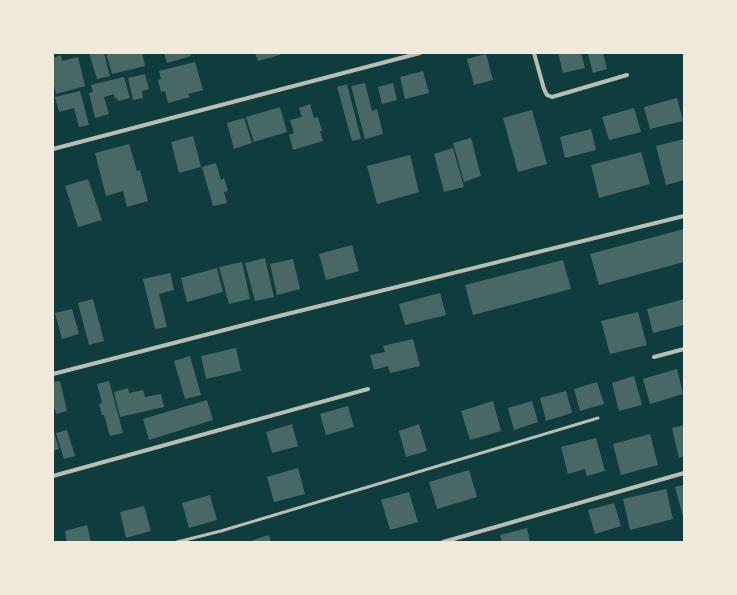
<svg xmlns="http://www.w3.org/2000/svg" width="737" height="595" font-family="Raleway,sans-serif">
<style>
.building{fill:#486865}
.lines{fill:none;stroke-linecap:round;stroke-linejoin:round}
.service{stroke:#b8beb3;stroke-width:3}
.minor{stroke:#b8beb3;stroke-width:4}
</style>
<rect width="100%" height="100%" fill="#0f3d3e"/>
<!-- building -->
<path class="building" d="M89 53H104L110 76 97 79Z
M106 53H142L145 66 112 74Z
M164 53H190L191 56 167 63Z
M255 53H280V55L258 61Z
M558 53H581L585 68 563 73Z
M590 53H603L607 69 593 73 588 54Z
M486 54 493 80 474 85 467 59Z
M61 55 62 61 78 57 85 86 56 94 53 81V58Z
M195 62 203 90 188 94 190 97 168 103 165 91 161 92 158 80 161 79 159 71Z
M423 71 429 93 405 99 400 77Z
M145 74 149 89 142 91 143 98 133 100 128 78Z
M124 77 130 98 118 101 117 98 115 99 114 94 104 97 109 114 95 118 89 93 93 92 91 85Z
M365 83 372 111 377 109 383 134 365 139 351 86Z
M393 83 397 100 382 104 378 87Z
M347 84 361 139 352 141 337 87Z
M80 91 89 125 79 127 74 108 59 112 55 97Z
M677 98 683 121 650 129 644 107Z
M310 104 314 118 318 117 322 131H320L323 141 293 150 289 135 294 133 290 120 302 117 299 108Z
M280 107 287 132 254 142 246 117Z
M634 108 641 132 609 140 602 117Z
M532 110 547 164 518 172 503 118Z
M244 118 252 143 234 149 227 123Z
M591 129 596 150 565 158 560 137Z
M193 136 201 167 179 173 171 142Z
M471 138 481 176 464 182 453 143Z
M684 139V180L666 185 656 146Z
M129 144 137 171 140 170 148 201 127 207 123 191 106 196 95 153Z
M453 148 464 187 444 192 434 154Z
M641 152 650 184 599 198 591 165Z
M410 155 419 192 377 204 367 166Z
M216 163 221 180 224 178 228 191 224 192 227 203 213 206 202 167Z
M88 179 102 220 78 227 65 186Z
M684 229V262L599 285 590 254Z
M352 245 359 271 326 280 319 254Z
M265 258 274 297 255 301 245 263Z
M293 259 300 289 277 295 270 264Z
M563 260 571 289 473 315 465 285Z
M242 262 250 299 229 304 219 267Z
M217 268 223 292 187 302 181 278Z
M170 273 174 290 159 294 167 327 155 329 143 279Z
M440 293 446 315 405 325 399 304Z
M93 299 104 341 89 345 78 303Z
M684 299V325L653 333 647 309Z
M72 309 79 334 62 339 55 313Z
M638 312 647 345 610 354 601 321Z
M413 339 420 366 390 373 388 366 374 370 370 355 385 352 383 346Z
M236 348 241 371 206 379 201 356Z
M190 356 201 395 185 399 174 361Z
M677 369 683 394 650 404 643 379Z
M634 376 642 405 619 411 612 383Z
M60 381 67 411 56 414 55 409H53V382Z
M109 381 123 433 110 436 104 415H102L99 404 102 403 97 384Z
M597 382 604 404 580 411 574 389Z
M128 388 129 393 143 390 145 397 161 394 164 407 120 417 114 392Z
M566 391 572 413 546 421 540 398Z
M207 400 213 420 149 440 143 419Z
M493 401 501 431 470 440 461 411Z
M532 401 538 422 514 430 508 408Z
M348 406 354 427 326 435 320 414Z
M292 424 298 446 272 453 266 432Z
M419 424 427 451 406 457 399 431Z
M684 425V456L679 458 672 428Z
M53 429 59 449 53 451Z
M67 430 75 456 64 459 56 433Z
M650 434 658 465 621 475 613 444Z
M596 438 605 471 587 476 585 469 568 474 561 447Z
M298 468 305 494 274 502 267 477Z
M469 470 477 497 437 509 429 482Z
M684 485V520L675 487Z
M666 489 673 519 630 530 623 499Z
M409 492 418 522 390 530 381 500Z
M210 495 217 520 189 528 182 503Z
M614 503 621 526 595 534 588 510Z
M144 506 151 531 126 538 120 512Z
M87 525 91 542H67L65 531Z
M527 528 530 542H502L500 535Z
M269 535 271 542H247Z"/>
<g class="lines">
<!-- service -->
<path class="service" d="M177 542 221 531 598 418"/>
<!-- minor -->
<path class="minor" d="M534 53 544 89 547 95 552 97 627 75
M53 149 420 53
M654 357 684 349
M53 374 275 317 684 216
M53 476 368 389
M443 542 684 473"/>
</g>
<!-- border -->
<rect width="737" height="595" fill="none" stroke="#f1e9da" stroke-width="108"/>
</svg>
